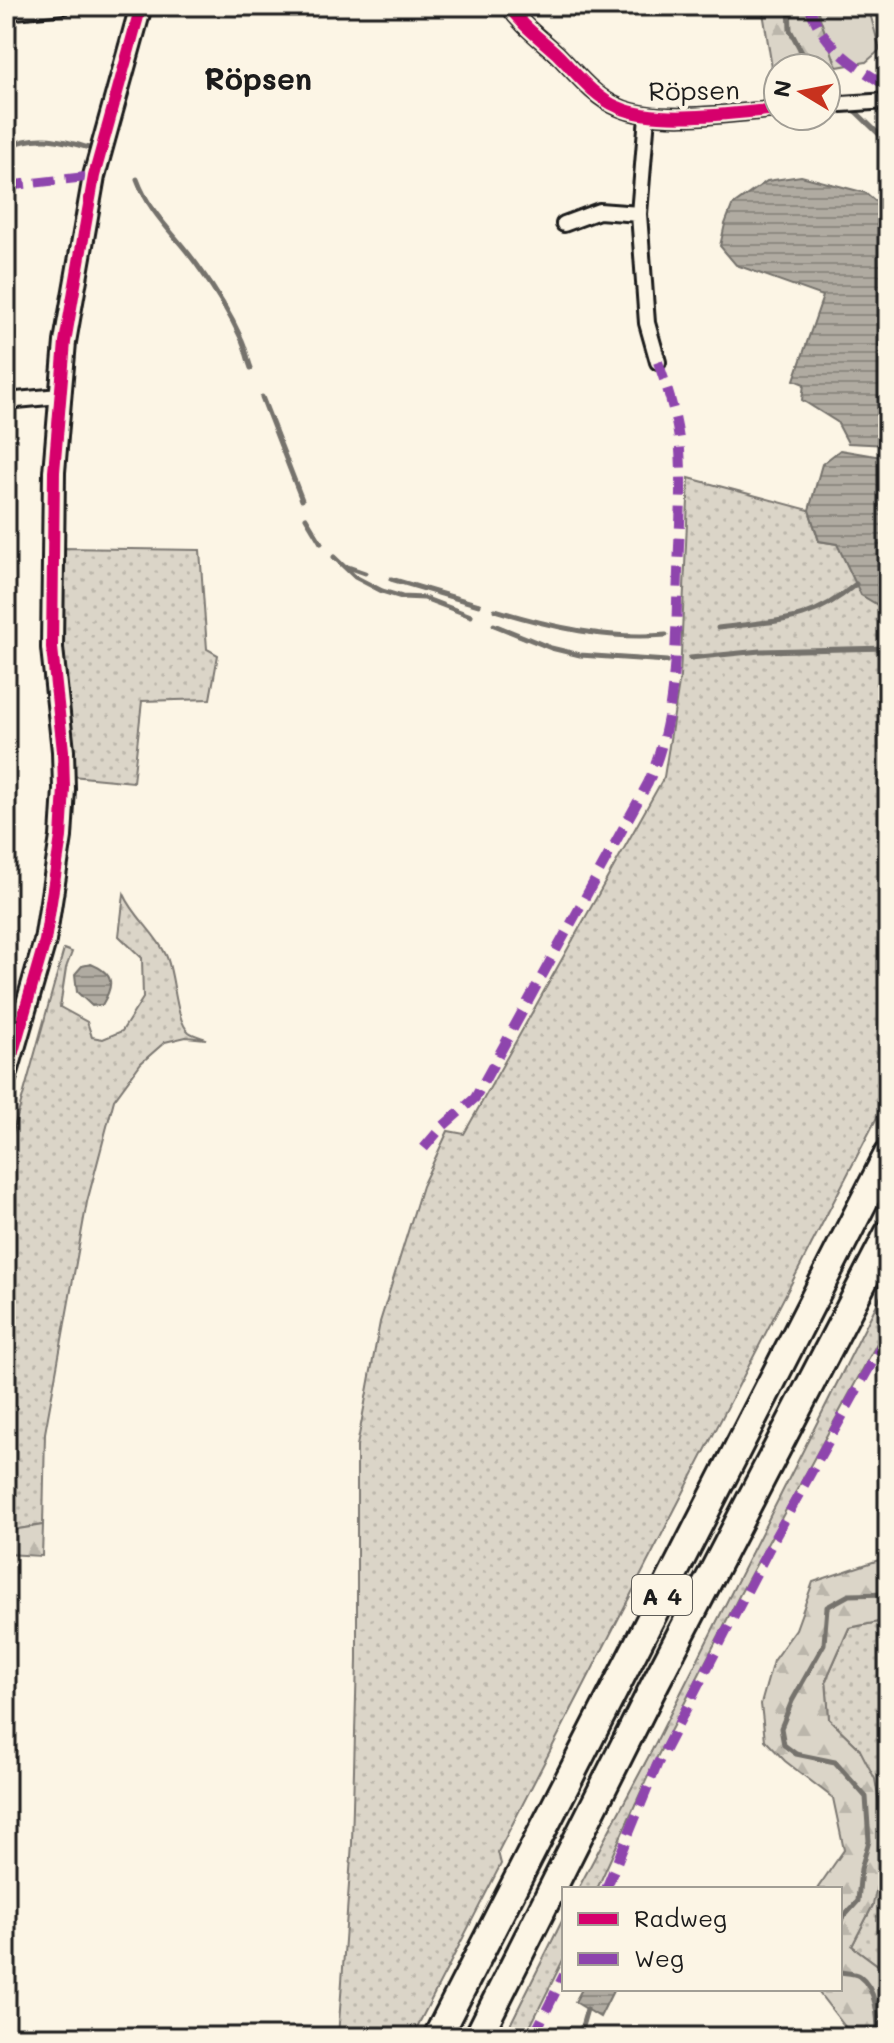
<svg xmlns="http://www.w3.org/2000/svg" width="894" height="2043" font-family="Mali,sans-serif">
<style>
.grass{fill:url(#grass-dots);stroke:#7c7872;stroke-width:2}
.forest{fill:url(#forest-firs);stroke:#7c7872;stroke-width:2}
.park{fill:#dbd5c8;stroke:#7c7872;stroke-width:2}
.water{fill:url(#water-rules);stroke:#75726c;stroke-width:2}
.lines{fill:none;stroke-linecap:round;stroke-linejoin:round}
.stream{stroke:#75726c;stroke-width:5}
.street-casing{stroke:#1c1c1c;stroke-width:20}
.secondary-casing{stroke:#1c1c1c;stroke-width:26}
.highway-casing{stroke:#1c1c1c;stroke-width:32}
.street{stroke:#fcf5e5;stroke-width:14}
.secondary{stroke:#fcf5e5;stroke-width:20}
.highway{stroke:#fcf5e5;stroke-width:26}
.quiet{stroke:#8e44ad;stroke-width:10;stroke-dasharray:20 10;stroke-linecap:butt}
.cycleway-casing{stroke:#fcf5e5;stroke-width:17}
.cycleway{stroke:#d6006c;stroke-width:12}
.labels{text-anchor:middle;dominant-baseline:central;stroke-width:8;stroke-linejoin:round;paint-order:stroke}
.shield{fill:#fcf5e5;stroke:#5f5d58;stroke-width:2}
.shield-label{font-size:24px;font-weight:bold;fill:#1c1c1c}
.street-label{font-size:26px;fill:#1c1c1c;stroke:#fcf5e5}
.quarter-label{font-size:30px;font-weight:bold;fill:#1c1c1c;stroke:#fcf5e5}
</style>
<defs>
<pattern id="grass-dots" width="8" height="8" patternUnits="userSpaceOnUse" patternTransform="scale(2)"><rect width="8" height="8" fill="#dbd5c8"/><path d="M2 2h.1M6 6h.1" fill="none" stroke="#bbb6ab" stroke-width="1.8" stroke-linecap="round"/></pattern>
<pattern id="forest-firs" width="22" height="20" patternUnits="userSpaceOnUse" patternTransform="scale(2)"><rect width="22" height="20" fill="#dbd5c8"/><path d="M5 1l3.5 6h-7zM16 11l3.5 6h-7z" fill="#bbb6ab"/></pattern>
<pattern id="water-rules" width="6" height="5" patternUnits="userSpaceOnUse" patternTransform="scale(2)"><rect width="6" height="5" fill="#b0aba1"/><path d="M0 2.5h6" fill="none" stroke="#8e8a82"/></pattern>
</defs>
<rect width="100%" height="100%" fill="#fcf5e5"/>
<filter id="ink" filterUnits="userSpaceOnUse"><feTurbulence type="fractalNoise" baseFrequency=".0125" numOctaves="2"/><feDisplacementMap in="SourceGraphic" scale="16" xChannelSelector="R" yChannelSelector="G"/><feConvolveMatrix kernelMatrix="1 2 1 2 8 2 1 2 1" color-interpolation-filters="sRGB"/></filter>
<g filter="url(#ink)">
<!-- grass -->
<path class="grass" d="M689 478 809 510 819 541 837 544 888 611V1096L498 1852 501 1864 412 2037H338L352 1843 357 1660V1446L380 1322 422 1186 448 1131 464 1134 664 777 680 677Z
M61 548 200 550 207 649 218 655 210 699 142 701 133 782 72 776 61 602Z
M124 894C134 917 155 932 166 955 175 974 175 1020 189 1032 193 1035 201 1037 206 1039L186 1037 165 1042 141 1063 114 1100 87 1202 45 1433 43 1525 6 1531V1157L64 949 72 952 66 968 60 1007 87 1022 92 1037 103 1039 122 1031 143 998 142 958 119 936Z
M888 1282V1323L740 1594 653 1765 597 1889H578L652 1750Z
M888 1620V1977L883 1969 852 1946 873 1905 859 1748 829 1719 826 1680 849 1628Z
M564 1917V1958L525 2037H504Z"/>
<!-- forest -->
<path class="forest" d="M762 6H816L837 67 778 68V73L773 74Z
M43 1525 42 1556 6 1554V1531Z
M888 1557V1620L849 1628 826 1680 829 1719 859 1748 875 1779 886 1842 873 1905 852 1946 883 1969 888 1977V2037H853L816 1989H840V1889H817L844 1850 833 1798 785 1761 765 1740 761 1704 773 1661 796 1629 813 1582Z"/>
<!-- park -->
<path class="park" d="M816 6H868L880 50 866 62 837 67Z"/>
<!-- water -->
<path class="water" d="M801 176 866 193 888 212V445L848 443 837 422 802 400 804 384 794 380 823 296 736 265 720 246 725 224 732 206 767 181Z
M840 450 888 458V611L861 595 837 544 819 541 809 510 822 464Z
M91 964C115 974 114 985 102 1005L92 1006 77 992 75 974 82 966Z
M582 1989H614L600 2017 575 2002Z"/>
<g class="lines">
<!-- stream -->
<path class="stream" d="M789 6 790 30 810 68
M826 85 843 100
M851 107 888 143
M6 147C41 132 62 141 97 150
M137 179C150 215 179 238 200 269 216 291 230 314 241 338 246 348 247 358 251 368
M262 397 302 500
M306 518 321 543
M334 557 355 577 382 591 402 597 424 598 471 616
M348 567 365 573
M391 579 479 605
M495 610C551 627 607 640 666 635
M494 625 551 648 580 655 667 661
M718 628C776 620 808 625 856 584
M690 658 760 651 888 648
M840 1921 858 1901 861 1869 869 1841 866 1797 835 1762 796 1754 784 1745 781 1728 792 1701 824 1644 827 1607 849 1595 888 1594
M840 1972C845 1973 855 1973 859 1976 877 1989 878 2018 878 2037
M579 2037 587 2009"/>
<!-- street casing -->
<g class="street-casing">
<path id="street" d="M509 6C522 26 540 38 557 54 575 72 594 97 618 107 656 125 735 113 778 109
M6 12 63 6
M826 105 888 101
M647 116 639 214 647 323 658 362
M564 224 599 211 639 214
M6 401 59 396"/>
</g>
<!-- secondary casing -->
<g class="secondary-casing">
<path id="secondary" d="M6 1076 45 941 61 837 64 789 63 751 52 648 54 472 65 342 94 176 141 6"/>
</g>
<!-- highway casing -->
<g class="highway-casing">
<path id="highway" d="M437 2037 888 1154
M478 2037 656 1682 888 1234"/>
</g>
<!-- street -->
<use href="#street" class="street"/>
<!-- secondary -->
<use href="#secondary" class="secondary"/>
<!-- highway -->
<use href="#highway" class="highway"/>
<!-- quiet -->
<path class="quiet" d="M809 6C823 47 854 65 888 87
M6 186 94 176
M424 1148 441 1128 475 1098 648 783C678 716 675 645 678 573 679 533 683 491 680 450 678 420 668 390 658 362
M606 1889 657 1765 773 1541 888 1334
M533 2037 564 1975"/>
<!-- cycleway casing -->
<g class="cycleway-casing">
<path id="cycleway" d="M509 6C522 26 540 38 557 54 575 72 594 97 618 107 656 125 735 113 778 109
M6 1076 45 941 61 837 64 789 63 751 52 648 54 472 65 342 94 176 141 6"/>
</g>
<!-- cycleway -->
<use href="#cycleway" class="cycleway"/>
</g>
</g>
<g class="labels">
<!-- shield labels -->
<rect class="shield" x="632" y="1575" width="60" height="40" rx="6"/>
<g class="shield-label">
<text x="662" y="1595">A 4</text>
</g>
<!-- street labels -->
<g class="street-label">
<text transform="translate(694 90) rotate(-1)">Röpsen</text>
</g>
<!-- quarter labels -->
<g class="quarter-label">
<text x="258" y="78">Röpsen</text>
</g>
</g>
<!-- margin -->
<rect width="894" height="2043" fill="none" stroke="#fcf5e5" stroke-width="32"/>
<rect x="16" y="16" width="862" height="2011" fill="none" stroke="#1c1c1c" stroke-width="3" filter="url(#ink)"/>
<!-- legend -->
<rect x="562" y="1887" width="280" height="104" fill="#fcf5e5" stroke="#a29e95" stroke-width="2"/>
<rect x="578" y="1913" width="40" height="12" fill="#d6006c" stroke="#a29e95" stroke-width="2"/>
<text x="634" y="1927" font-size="24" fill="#1c1c1c">Radweg</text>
<rect x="578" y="1953" width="40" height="12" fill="#8e44ad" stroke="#a29e95" stroke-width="2"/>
<text x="634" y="1967" font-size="24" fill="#1c1c1c">Weg</text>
<!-- north arrow -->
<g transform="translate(802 92) rotate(280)"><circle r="38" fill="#fcf5e5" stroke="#a29e95" stroke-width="2"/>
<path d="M0-6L14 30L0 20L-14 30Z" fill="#c8321e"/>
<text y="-12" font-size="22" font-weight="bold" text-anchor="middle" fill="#1c1c1c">N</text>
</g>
</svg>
